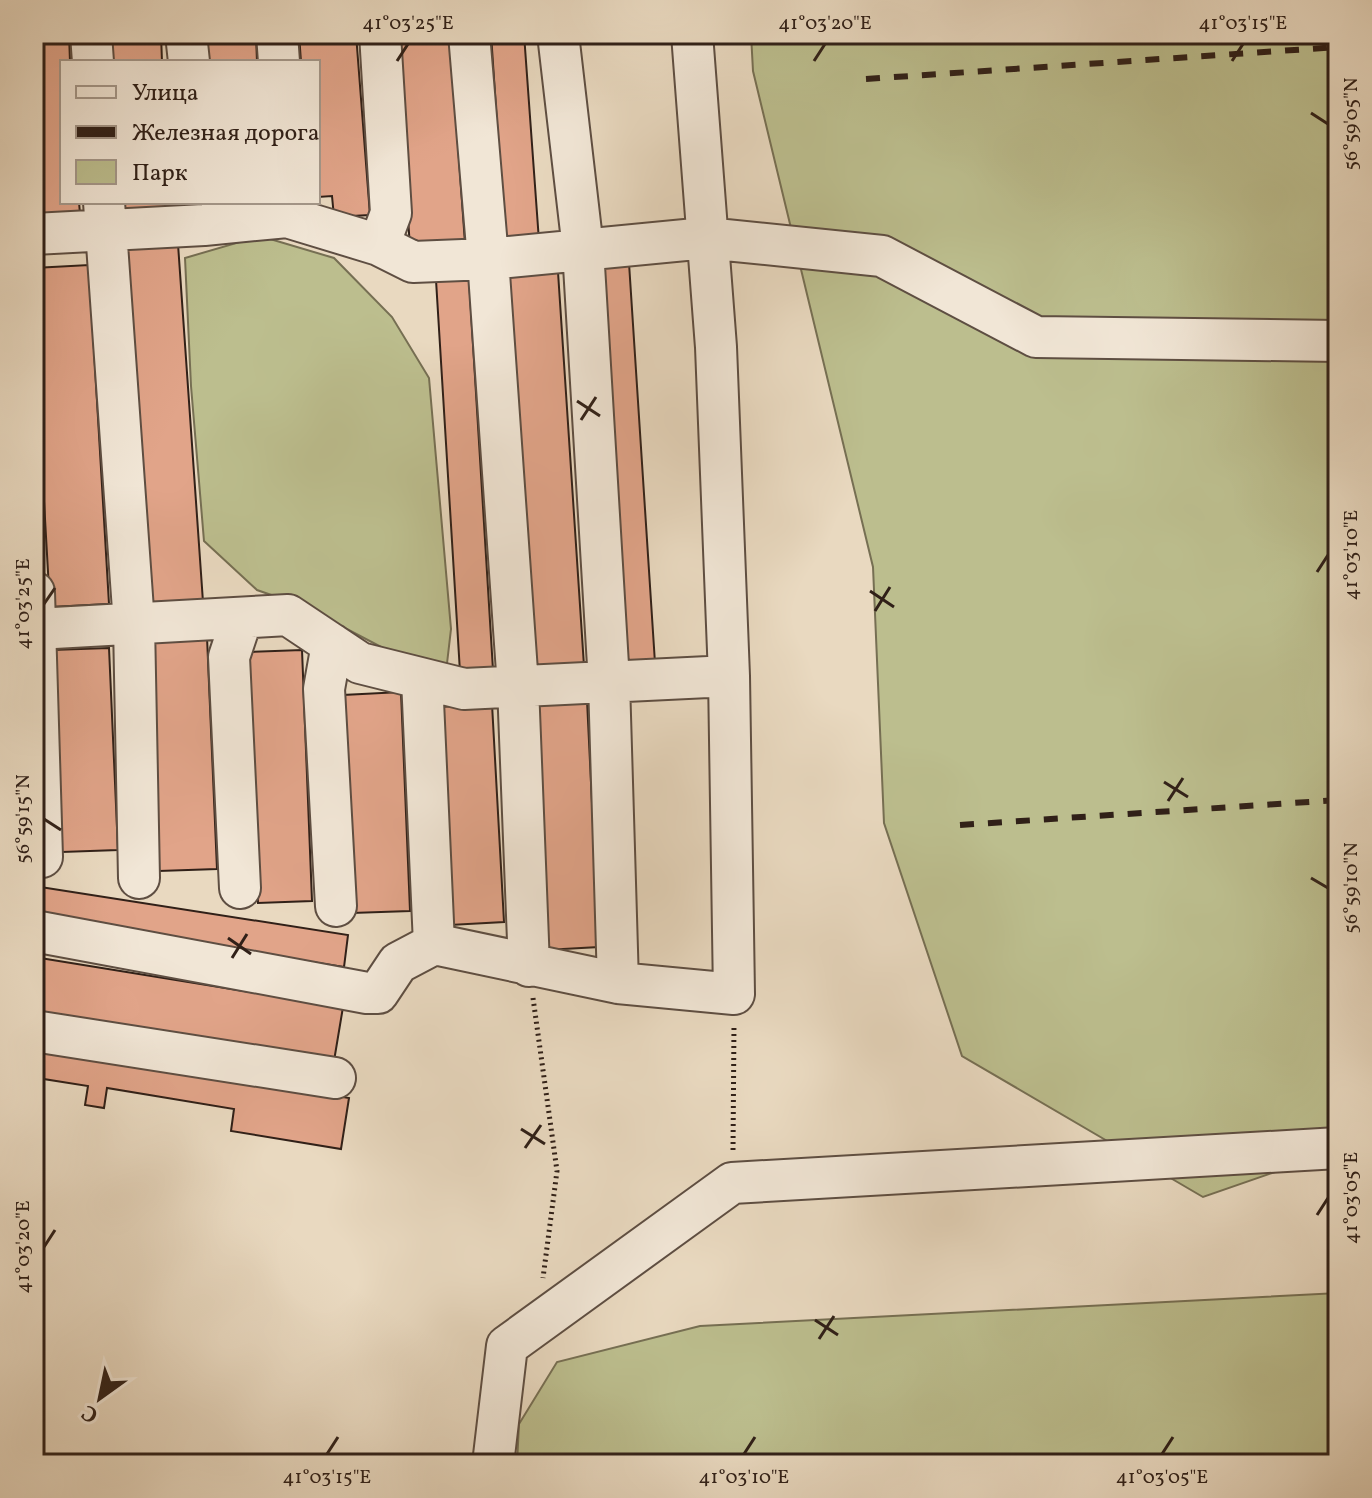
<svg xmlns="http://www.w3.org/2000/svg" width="1372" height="1498" font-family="Vollkorn,serif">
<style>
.green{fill:#bcbe8e;stroke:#766f53;stroke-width:2}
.building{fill:#e1a489;stroke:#302018;stroke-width:2}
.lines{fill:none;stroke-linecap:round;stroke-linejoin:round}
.minor-casing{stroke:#5e4e42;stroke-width:44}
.path{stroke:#302018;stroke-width:5;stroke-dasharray:2 4;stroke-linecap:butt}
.minor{stroke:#f1e6d6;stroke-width:40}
.rail{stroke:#302018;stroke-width:6;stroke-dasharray:14 14;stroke-linecap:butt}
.ticks{fill:none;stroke:#302018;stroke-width:3}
.neatline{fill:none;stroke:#302018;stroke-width:3}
.ticks-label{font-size:20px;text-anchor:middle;fill:#302018}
</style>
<rect width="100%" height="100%" fill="#e9d9c0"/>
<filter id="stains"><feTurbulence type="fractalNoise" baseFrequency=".0025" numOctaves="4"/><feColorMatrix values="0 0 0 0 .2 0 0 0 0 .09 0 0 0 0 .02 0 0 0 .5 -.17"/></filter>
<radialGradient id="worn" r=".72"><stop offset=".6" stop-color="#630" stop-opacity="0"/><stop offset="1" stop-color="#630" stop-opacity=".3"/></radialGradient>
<!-- green -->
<path class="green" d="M751 34H1338V1150L1203 1197 962 1056 884 823 873 567 753 71Z
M260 236 334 258 392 317 429 378 451 629 446 672 404 659 303 606 257 590 204 541 191 386 185 258Z
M1338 1293V1464H517L519 1424 557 1362 700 1326Z"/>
<!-- building -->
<path class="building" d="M34 34H69L70 62H62V202H79L80 214 34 216Z
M110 34H161L162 62H112Z
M202 34H256L257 62H204Z
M299 34H356L370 215 334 217 332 196 318 197V62H301Z
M395 34H450L465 243 410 247Z
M491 34H524L539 241 505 243Z
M121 202H171V208L121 211Z
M178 244 203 602 146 606 121 248Z
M629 263 655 663 623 666 598 265Z
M89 265 109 604 50 607 34 325V268Z
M558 272 584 666 526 670 501 275Z
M469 279 493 670 460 672 436 280Z
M207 637 217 869 159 871 149 639Z
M109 648 118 850 62 852 52 650Z
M302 650 312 901 258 903 248 652Z
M401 692 410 911 352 913 343 695Z
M587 700 599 947 545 950 533 703Z
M492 704 504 922 450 925 438 707Z
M34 886 348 935 344 967 34 919Z
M34 957 343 1007 334 1061 34 1012Z
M34 1046 349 1098 341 1149 231 1131 234 1109 107 1088 104 1108 85 1105 88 1086 37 1078 34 1094Z"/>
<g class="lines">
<!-- minor casing -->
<g class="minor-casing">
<path id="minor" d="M91 34 93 62
M186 34 189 62
M277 34 279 62
M469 34 488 259 518 686 529 966
M558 34 583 249 609 682 618 983
M104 202 134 624 139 878
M34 234 204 225 287 217 379 245 413 262 488 259 706 238 882 256 1036 337 1338 341
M379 245 391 213 380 34
M34 592 42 857
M36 629 288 615 360 663 464 689 729 676 716 347 692 34
M332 644 324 689 336 906
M422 679 434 944
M240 888 229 657 242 618
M34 931 367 993H378L398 963 434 944 618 983 734 994 729 676
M34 1031 335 1078
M493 1464 507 1346 732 1183 1338 1148"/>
</g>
<!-- path -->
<path class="path" d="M533 998 557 1171 543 1278
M733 1150 734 1024"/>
<!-- minor -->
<use href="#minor" class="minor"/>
<!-- rail -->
<path class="rail" d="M866 79 1338 47
M960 825 1338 800"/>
</g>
<!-- ticks -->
<path class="ticks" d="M397 61 408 44M814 61 825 44M1232 61 1243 44M1311 113 1328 124M577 401 600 416M581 420 596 397M1317 572 1328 555M870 591 894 607M44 604 55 588M875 611 890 587M1164 782 1188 797M1168 801 1183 778M44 819 61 830M1311 878 1328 888M228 938 251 954M232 958 247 934M521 1129 545 1144M525 1148 541 1125M1317 1215 1328 1198M44 1247 55 1230M815 1320 838 1335M819 1339 834 1316M327 1454 338 1437M744 1454 755 1437M1162 1454 1173 1437"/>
<!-- margin -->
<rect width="1372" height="1498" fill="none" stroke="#e9d9c0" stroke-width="88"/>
<!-- legend -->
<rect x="60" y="60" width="260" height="144" fill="#f1e6d6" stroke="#a4978a" stroke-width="2"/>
<rect x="76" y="86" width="40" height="12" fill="#f1e6d6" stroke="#a4978a" stroke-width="2"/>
<text x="132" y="100" font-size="24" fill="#302018">Улица</text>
<rect x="76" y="126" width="40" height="12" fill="#302018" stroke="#a4978a" stroke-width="2"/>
<text x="132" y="140" font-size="24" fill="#302018">Железная дорога</text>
<rect x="76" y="160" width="40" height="24" fill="#bcbe8e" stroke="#a4978a" stroke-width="2"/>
<text x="132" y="180" font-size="24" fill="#302018">Парк</text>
<!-- north arrow -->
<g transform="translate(100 1398) rotate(213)" stroke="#f1e6d6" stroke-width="6" paint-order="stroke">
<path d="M0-6L14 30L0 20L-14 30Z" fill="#302018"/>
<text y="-12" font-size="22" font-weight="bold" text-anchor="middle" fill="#302018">С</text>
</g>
<rect x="44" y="44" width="1284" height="1410" class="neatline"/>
<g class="ticks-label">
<text x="408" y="29">41°03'25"E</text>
<text x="825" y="29">41°03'20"E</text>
<text x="1243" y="29">41°03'15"E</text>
<text transform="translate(1350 124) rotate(-90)" y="7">56°59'05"N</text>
<text transform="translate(1350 555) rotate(-90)" y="7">41°03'10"E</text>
<text transform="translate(22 604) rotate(-90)" y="7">41°03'25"E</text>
<text transform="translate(22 819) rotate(-90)" y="7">56°59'15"N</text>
<text transform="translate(1350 888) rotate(-90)" y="7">56°59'10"N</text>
<text transform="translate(1350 1198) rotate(-90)" y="7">41°03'05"E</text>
<text transform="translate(22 1247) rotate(-90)" y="7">41°03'20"E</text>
<text x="327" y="1483">41°03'15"E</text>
<text x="744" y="1483">41°03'10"E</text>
<text x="1162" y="1483">41°03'05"E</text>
</g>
<rect width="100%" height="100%" filter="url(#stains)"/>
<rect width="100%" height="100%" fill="url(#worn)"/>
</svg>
